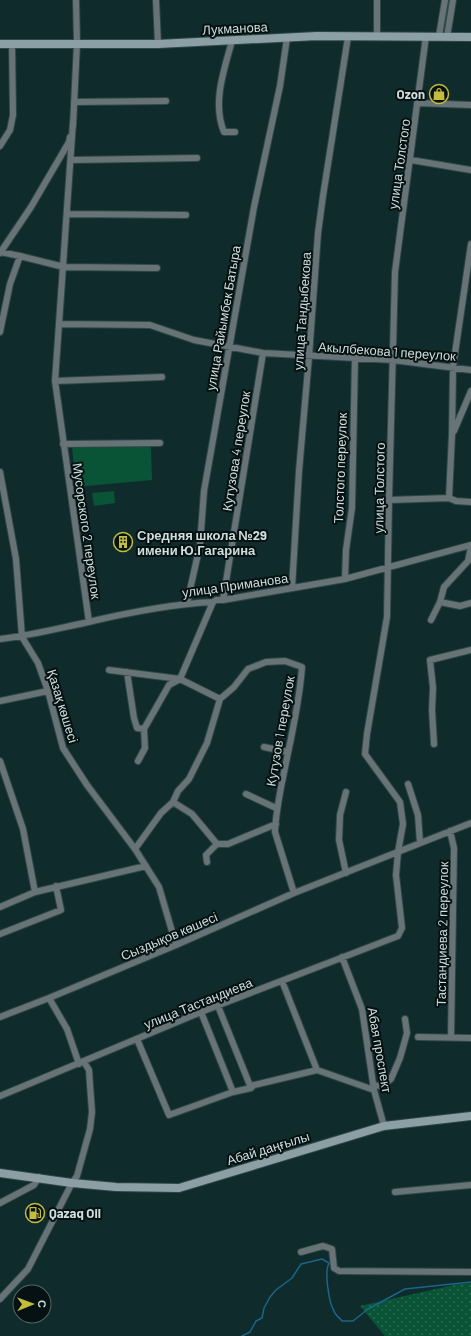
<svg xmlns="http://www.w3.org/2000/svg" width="471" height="1336" font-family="Barlow,sans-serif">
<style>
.grass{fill:url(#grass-dots)}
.green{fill:#095437}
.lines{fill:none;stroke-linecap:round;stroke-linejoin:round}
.stream{stroke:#1b6588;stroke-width:1.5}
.street-casing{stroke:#2e4748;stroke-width:8}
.secondary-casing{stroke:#2e4748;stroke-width:10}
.street{stroke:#677376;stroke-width:6}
.secondary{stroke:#8c9fa4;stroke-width:8}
.labels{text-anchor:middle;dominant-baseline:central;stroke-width:4;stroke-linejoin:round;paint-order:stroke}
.street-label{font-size:13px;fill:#cedddd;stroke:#061111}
.poi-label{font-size:13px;font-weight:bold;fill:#cedddd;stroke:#061111;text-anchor:start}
</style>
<defs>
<pattern id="grass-dots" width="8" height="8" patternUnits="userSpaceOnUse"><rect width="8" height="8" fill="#095437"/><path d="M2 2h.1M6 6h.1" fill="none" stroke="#2c6c54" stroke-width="1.8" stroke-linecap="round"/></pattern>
</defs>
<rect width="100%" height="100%" fill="#0f2b2c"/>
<!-- grass -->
<path class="grass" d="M471 1283V1336H385L360 1306 458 1284Z"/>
<!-- green -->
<path class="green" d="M72 447H151L152 480 76 487Z
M114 491 115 503 94 506 92 493Z"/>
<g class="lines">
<!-- stream -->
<path class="stream" d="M242 1336 250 1332 256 1321 262 1318 264 1308 270 1297 276 1290 292 1278 301 1264 322 1259 329 1263C324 1272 329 1303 334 1311 335 1315 340 1318 342 1321H353L368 1309 405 1289 471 1282"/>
<!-- street casing -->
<g class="street-casing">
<path id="street" d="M156 0 158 44
M377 36V0
M439 36 445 0
M447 37 453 0
M232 41C224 70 212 103 224 132H235
M74 102 166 101
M418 103 471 105
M73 122 55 381 89 622
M73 126 77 43 76 0
M0 146 10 130 13 115 12 44
M71 160 197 158
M411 160 471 170
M68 214 186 215
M0 252 20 256 64 267 157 268
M0 253 31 207 69 142 70 137
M59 324 150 325 194 340 263 353 393 360 471 370
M0 332 10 284 20 256
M55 381 162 377
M454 431 471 391
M63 444 160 443
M0 472 16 559 22 637 38 663 48 691 63 748 87 785 135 849 159 887 176 945
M449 498 456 501 471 502
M389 500 449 498 452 434 453 367 471 244
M345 579 346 550 352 508 355 357
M292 588 299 471 309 357 318 233 323 196 348 37
M223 600 263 353
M440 602 460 606 471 603
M187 603 200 545 204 491 254 207 280 86 287 38
M431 620 440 602 444 587 468 561 471 547
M0 639C28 636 56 629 84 623 126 613 169 604 213 602L216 600H223L345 579 471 545
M109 670 180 679 220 699
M127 672 134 718 137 728 144 729
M0 701 48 691
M434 744 432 710 433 688 430 660 471 650
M264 747 288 752
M0 761 23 829 35 892
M138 761 145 748 144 729 169 685 180 679 213 602
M408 784 418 815 420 843
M346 792 340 815 339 840 346 873
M246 794 276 808
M173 802 192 814 217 844
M450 831 454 848 451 1037
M135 849 161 813 173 802 178 791 189 779 207 743 220 699 234 687 248 669 266 662 285 661 302 667C300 695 294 725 288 753 283 779 276 805 275 832L294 893
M207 862 206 855 217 844H228L276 824
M0 907 35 892 146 866
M0 934 61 910 56 886
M342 957 362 1009 374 1090 384 1126
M282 981 317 1070
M49 998 67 1029 79 1064
M218 1006 251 1088
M201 1012 233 1092
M0 1017 49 998 176 945 294 893 471 823
M418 1037 471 1038
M137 1039 169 1115 233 1092 251 1088 254 1085 317 1070 374 1090
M373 1085 382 1086 391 1079 400 1058 407 1033 405 1019
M0 1096 201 1012 398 936 402 928 396 875 398 852 403 824 400 802 365 754 367 734 387 617 389 500 395 272 426 36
M395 1192 471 1185
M0 1203 34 1185 39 1177
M301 1252 323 1246 332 1249 334 1268 339 1271 471 1272
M0 1299 28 1269 72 1183 77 1176 90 1129 92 1112 90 1085 89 1070 84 1062"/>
</g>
<!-- secondary casing -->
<g class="secondary-casing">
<path id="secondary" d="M0 44H158L317 36 471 37
M0 1173 72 1183 116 1187 179 1188 384 1126 471 1116"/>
</g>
<!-- street -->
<use href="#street" class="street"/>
<!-- secondary -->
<use href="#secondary" class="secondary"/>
</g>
<!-- icons -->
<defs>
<g id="shop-ring" transform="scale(1)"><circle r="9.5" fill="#061111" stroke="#c4bc3e" stroke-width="1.5"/><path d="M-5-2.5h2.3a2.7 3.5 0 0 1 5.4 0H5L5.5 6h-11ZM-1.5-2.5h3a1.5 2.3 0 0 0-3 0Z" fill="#c4bc3e"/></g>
<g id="building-ring" transform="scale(1)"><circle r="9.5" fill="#061111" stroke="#c4bc3e" stroke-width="1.5"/><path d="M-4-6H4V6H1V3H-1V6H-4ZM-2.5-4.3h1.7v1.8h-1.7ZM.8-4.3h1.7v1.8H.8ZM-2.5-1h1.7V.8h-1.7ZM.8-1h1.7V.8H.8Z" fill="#c4bc3e"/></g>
<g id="fuel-ring" transform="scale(1)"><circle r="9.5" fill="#061111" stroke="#c4bc3e" stroke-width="1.5"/><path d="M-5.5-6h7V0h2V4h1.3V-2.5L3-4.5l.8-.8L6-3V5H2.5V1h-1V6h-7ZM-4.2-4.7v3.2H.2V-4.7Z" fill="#c4bc3e"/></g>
</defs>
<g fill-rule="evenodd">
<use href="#shop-ring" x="439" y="94"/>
<use href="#building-ring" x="123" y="542"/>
<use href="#fuel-ring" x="35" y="1213"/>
</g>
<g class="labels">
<!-- street labels -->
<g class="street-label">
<text transform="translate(235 28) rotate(-3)">Лукманова</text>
<text transform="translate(399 164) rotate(-82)">улица Толстого</text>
<text transform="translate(302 311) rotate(-86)">улица Тандыбекова</text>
<text transform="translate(223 318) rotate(-80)">улица Райымбек Батыра</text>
<text transform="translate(387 351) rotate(4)">Акылбекова 1 переулок</text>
<text transform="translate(236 451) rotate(-81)">Кутузова 4 переулок</text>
<text transform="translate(340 468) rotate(-88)">Толстого переулок</text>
<text transform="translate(379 488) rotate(-89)">улица Толстого</text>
<text transform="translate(87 531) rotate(82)">Мусорского 2 переулок</text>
<text transform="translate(235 585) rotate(-8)">улица Приманова</text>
<text transform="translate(63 706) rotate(73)">Қазақ көшесі</text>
<text transform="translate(280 731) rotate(-80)">Кутузов 1 переулок</text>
<text transform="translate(442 934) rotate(-89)">Тастандиева 2 переулок</text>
<text transform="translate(169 936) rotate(-23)">Сыздықов көшесі</text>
<text transform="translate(198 1003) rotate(-22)">улица Тастандиева</text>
<text transform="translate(380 1050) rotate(80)">Абая проспект</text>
<text transform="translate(268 1148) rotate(-17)">Абай даңғылы</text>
</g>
<!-- poi labels -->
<g class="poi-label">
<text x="425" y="94" text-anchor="end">Ozon</text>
<text x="137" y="535">Средняя школа №29<tspan x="137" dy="15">имени Ю.Гагарина</tspan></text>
<text x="49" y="1213">Qazaq Oil</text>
</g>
</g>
<!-- north arrow -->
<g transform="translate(32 1304) rotate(89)"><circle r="19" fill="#061111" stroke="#566363"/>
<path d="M0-3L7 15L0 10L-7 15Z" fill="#c4bc3e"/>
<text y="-6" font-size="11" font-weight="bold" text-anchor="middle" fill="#cedddd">С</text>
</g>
</svg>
